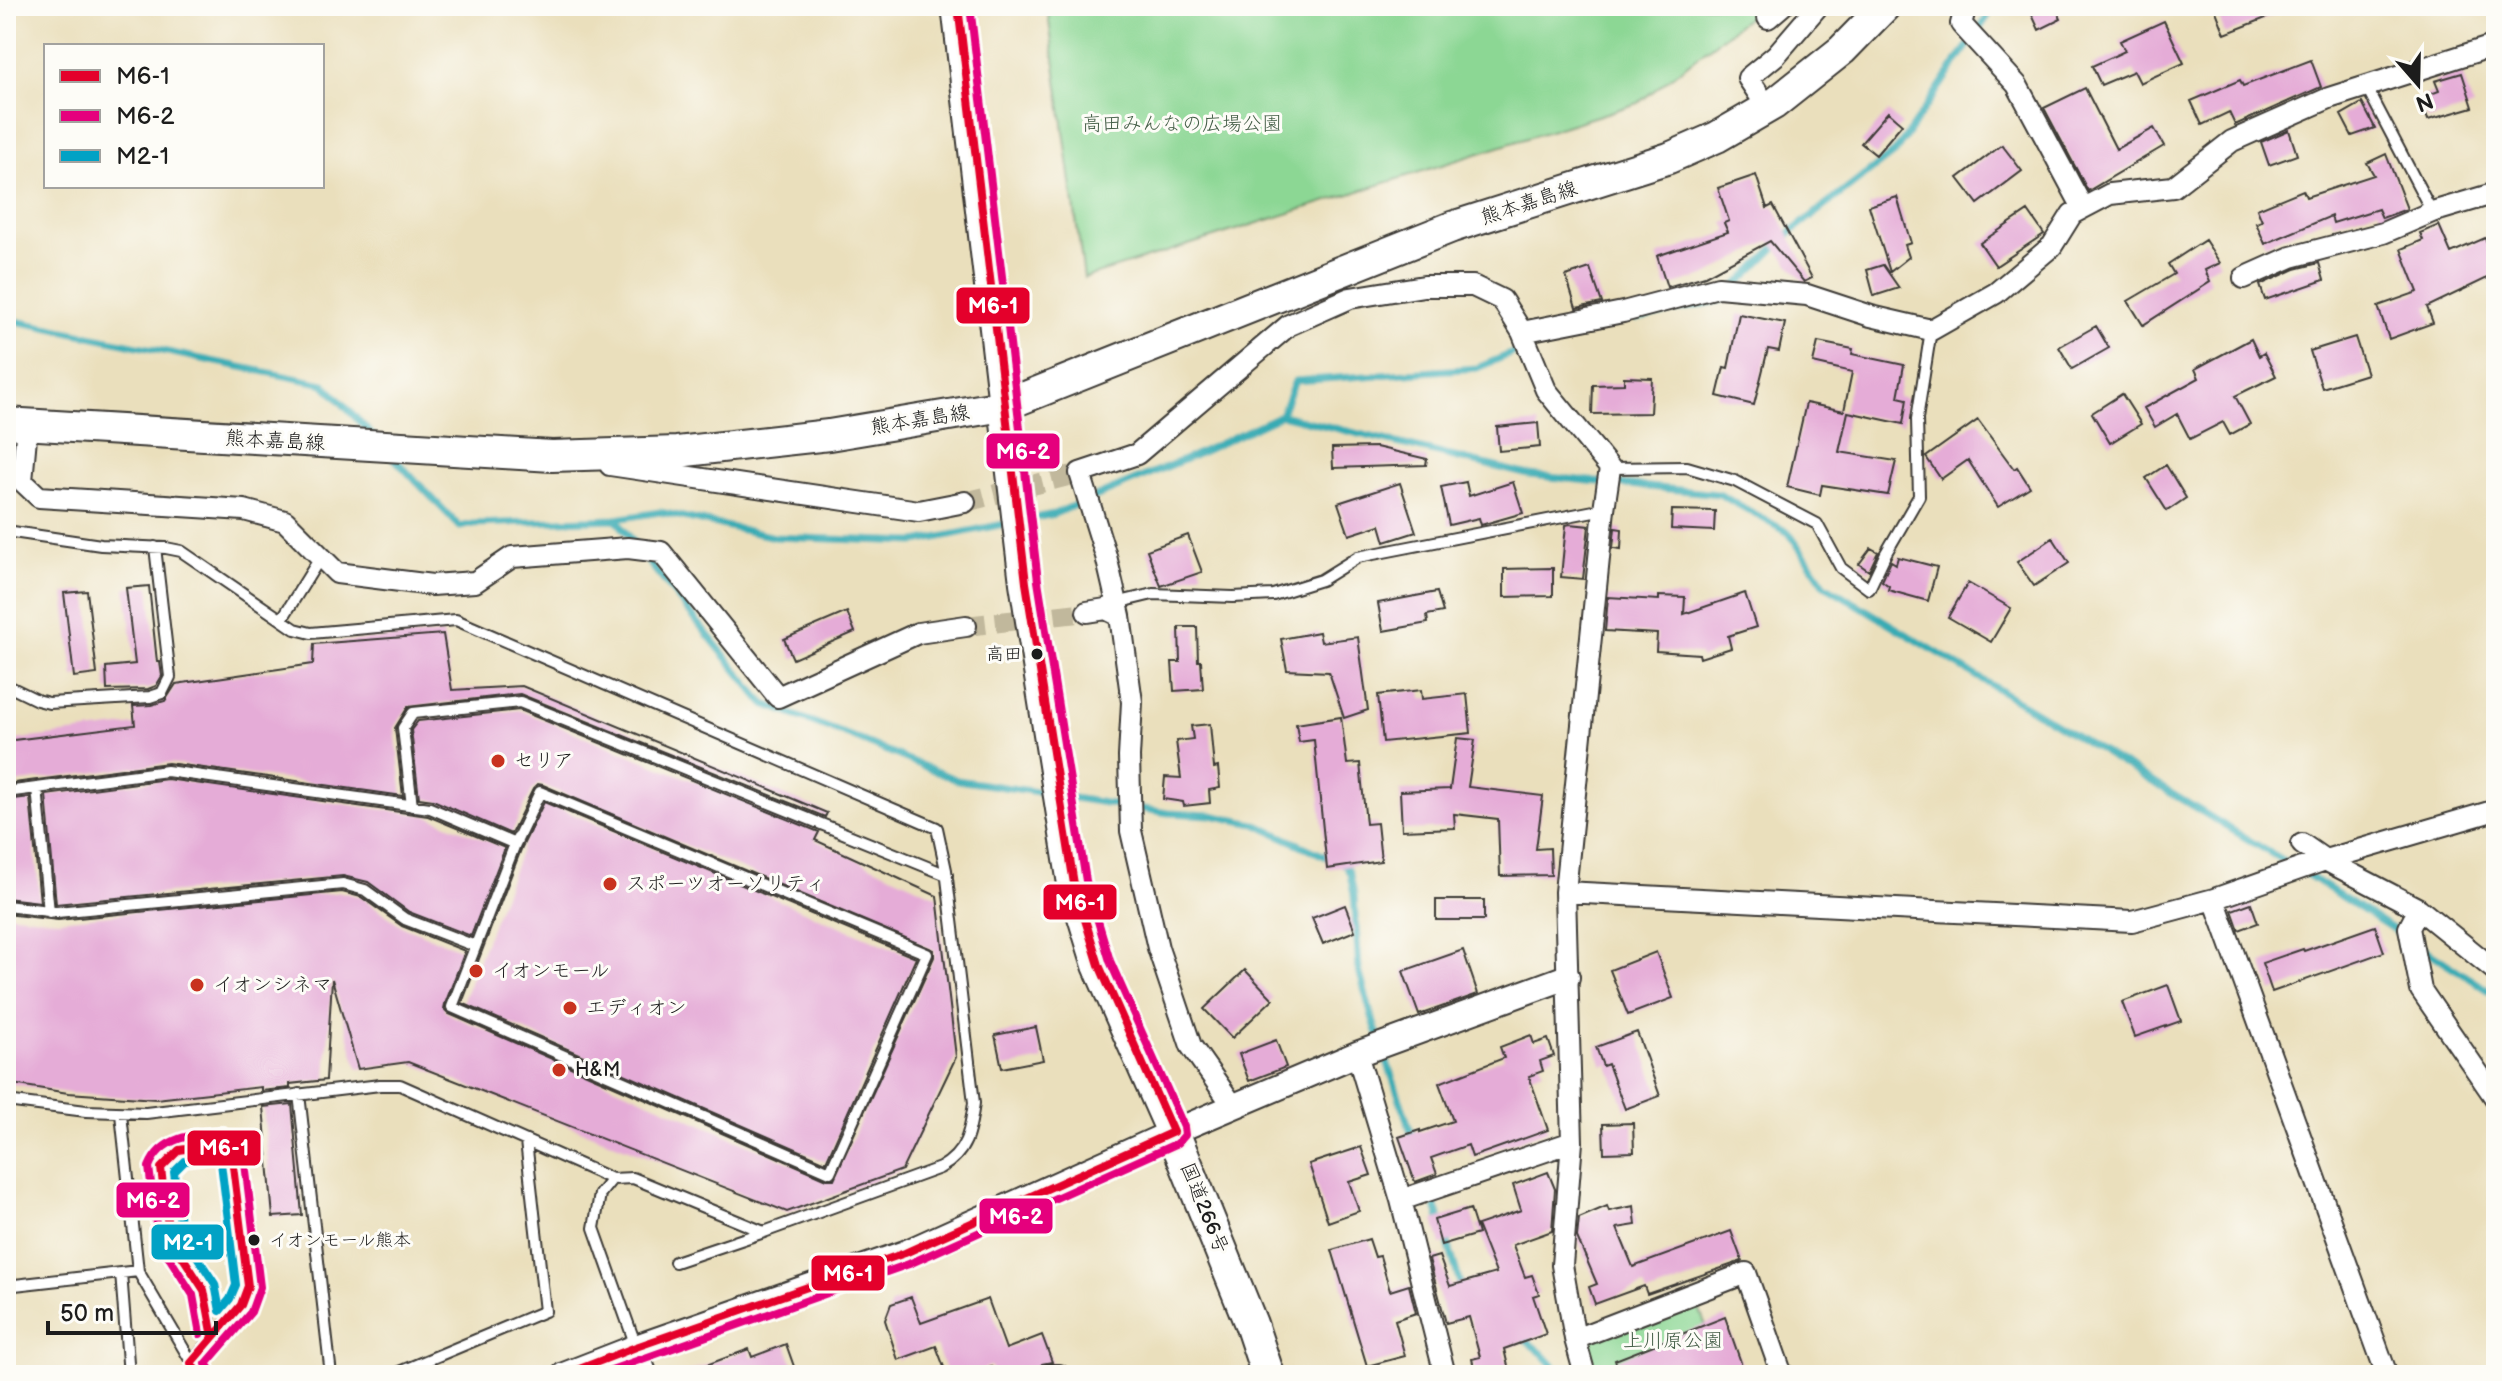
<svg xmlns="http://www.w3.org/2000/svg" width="2502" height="1381" font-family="'Balsamiq Sans','Klee One',sans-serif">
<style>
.green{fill:#8cd794;stroke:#547a58;stroke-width:2}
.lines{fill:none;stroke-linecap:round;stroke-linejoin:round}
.stream{stroke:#39abb4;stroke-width:7}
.building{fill:#e5acd7}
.minor-tunnel{stroke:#c1b89c;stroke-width:20;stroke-dasharray:20 10;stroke-linecap:butt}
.service-casing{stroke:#3b3934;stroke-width:14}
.minor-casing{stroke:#3b3934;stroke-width:24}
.tertiary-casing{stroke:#3b3934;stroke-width:28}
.primary-casing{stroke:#3b3934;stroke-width:34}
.trunk-casing{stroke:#3b3934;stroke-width:36}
.service{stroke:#fff;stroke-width:10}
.minor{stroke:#fff;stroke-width:20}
.tertiary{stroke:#fff;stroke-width:24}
.primary{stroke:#fff;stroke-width:30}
.trunk{stroke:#fff;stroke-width:32}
.bus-1-casing{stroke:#fdfcf7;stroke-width:14}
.bus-2-casing{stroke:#fdfcf7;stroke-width:14}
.bus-3-casing{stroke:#fdfcf7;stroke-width:14}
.bus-1{stroke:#e4002b;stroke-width:8}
.bus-2{stroke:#e5007d;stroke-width:8}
.bus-3{stroke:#01a2c5;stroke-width:8}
.bus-dot{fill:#1c1c1c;stroke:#fdfcf7;stroke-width:3}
.poi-dot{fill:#c8321e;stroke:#fdfcf7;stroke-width:3}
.labels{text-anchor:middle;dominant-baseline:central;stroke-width:6;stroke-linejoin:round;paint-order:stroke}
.bus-label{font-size:18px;fill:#1c1c1c;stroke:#fdfcf7;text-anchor:end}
.park-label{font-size:20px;fill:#435d46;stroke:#fdfcf7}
.street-label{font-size:20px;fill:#1c1c1c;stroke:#fdfcf7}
.poi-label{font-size:20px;fill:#1c1c1c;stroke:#fdfcf7;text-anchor:start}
.line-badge{stroke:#fdfcf7;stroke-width:3}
.badge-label{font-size:22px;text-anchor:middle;font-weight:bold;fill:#fff}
</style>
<rect width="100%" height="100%" fill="#fdfcf7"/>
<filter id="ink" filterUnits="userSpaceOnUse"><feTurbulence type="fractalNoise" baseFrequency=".0125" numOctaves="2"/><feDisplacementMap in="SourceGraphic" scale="16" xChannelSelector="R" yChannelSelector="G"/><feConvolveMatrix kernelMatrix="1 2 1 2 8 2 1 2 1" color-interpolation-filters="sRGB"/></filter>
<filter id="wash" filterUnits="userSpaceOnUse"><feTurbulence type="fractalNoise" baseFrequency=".006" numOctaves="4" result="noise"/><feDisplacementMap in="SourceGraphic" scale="32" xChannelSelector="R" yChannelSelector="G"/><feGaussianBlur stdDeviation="1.8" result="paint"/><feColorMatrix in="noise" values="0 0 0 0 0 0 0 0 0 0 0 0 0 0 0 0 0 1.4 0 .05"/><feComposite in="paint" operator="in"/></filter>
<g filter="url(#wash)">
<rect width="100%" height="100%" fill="#eadfbc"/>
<!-- green -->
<path class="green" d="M1047 6H1762L1638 103 1084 278Z
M1696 1300 1724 1375H1591L1579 1337Z"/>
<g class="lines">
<!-- stream -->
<path class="stream" d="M6 319 324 384 374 437
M1636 319 1722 300 1791 232 1895 152 1988 16 1991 6
M1281 415 1295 381 1477 368 1551 337 1604 326
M391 455 460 527 474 524 616 519 635 544
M616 519 660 512 775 537 916 542 1009 523
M1025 520 1054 514 1193 456 1281 415 1529 475 1719 494 1789 533 1825 585 2292 866
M642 554 764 704 853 737 957 780 1051 794
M1067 797 1168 813 1211 815 1255 824 1346 866 1350 874 1354 895 1359 970 1371 1014 1414 1141
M2303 872 2407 938
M2418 945 2496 995
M1431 1191 1442 1225
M1446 1236 1462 1290
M1519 1335 1543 1354 1562 1375"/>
</g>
<g id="blocks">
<!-- building -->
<path class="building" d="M2028 6H2055L2061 19 2039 30Z
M2214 6H2294V7L2225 34Z
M2164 21 2184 63 2140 83 2134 71 2101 85 2092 66 2125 51 2120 41Z
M2311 60 2321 87 2235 125 2229 112 2202 125 2191 101 2240 80 2243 86Z
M2462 73 2473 107 2428 120 2420 98 2439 91 2435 81Z
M2085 88 2116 149 2154 128 2164 146 2088 191 2044 108Z
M2362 103 2375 128 2352 136 2341 115Z
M1888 112 1902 124 1876 155 1861 143Z
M2289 130 2297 155 2269 165 2261 142Z
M2002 145 2022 171 1978 204 1958 178Z
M2386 154 2407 209 2382 218 2378 209 2333 223 2331 216 2265 244 2256 223 2262 221 2257 209 2303 190 2306 197 2374 175 2367 163Z
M1756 175 1767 208 1773 205 1812 278 1804 282 1770 241 1705 276 1667 287 1657 256 1728 232 1724 223 1729 221 1718 188Z
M1897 197 1911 243 1905 245 1909 257 1890 272 1869 206Z
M2028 211 2044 234 1996 266 1980 243Z
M2439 225 2451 253 2485 238 2494 257 2496 274 2427 307 2433 323 2389 339 2378 306 2418 292 2401 249 2423 240 2420 233Z
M2205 240 2220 263 2205 270 2210 282 2143 325 2128 301 2174 274 2168 264Z
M2319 263 2324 280 2265 300 2260 285 2295 269Z
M1883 265 1899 288 1874 296 1867 270Z
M1590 268 1602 303 1576 308 1566 276Z
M1739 314 1785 323 1779 351 1768 349 1754 405 1717 396 1724 367 1728 368Z
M2096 326 2109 348 2072 369 2059 347Z
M2355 337 2367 374 2322 388 2310 351Z
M2251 339 2259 356 2264 353 2276 376 2235 396 2250 424 2230 435 2223 422 2190 439 2177 414 2155 427 2144 408 2199 378 2195 369Z
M1818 342 1853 349 1852 354 1904 365 1898 397 1907 399 1903 424 1848 412 1839 452 1896 461 1888 495 1822 485 1820 495 1787 487 1806 403 1844 411 1852 372 1813 363Z
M1624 377 1652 378 1650 413 1592 414 1593 385 1624 384Z
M2122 394 2141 424 2110 443 2092 413Z
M1978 420 2014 469 2017 467 2030 487 1998 507 1968 460 1941 479 1926 457Z
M1538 423 1540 447 1499 451 1497 427Z
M1376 447 1427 459 1426 465 1333 468 1332 448Z
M2166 465 2186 498 2167 511 2146 478Z
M1466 482 1469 496 1513 482 1523 513 1481 525 1479 518 1449 525 1441 487Z
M1400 483 1416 532 1385 542 1380 525 1349 535 1338 503Z
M1672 510 1715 511 1714 531 1671 529Z
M1570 524 1589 526 1583 579 1561 577 1566 525Z
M1615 528 1622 529 1621 549 1613 548Z
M1188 535 1202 572 1161 586 1147 550Z
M2053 538 2069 563 2034 586 2017 562Z
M1871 548 1878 552 1869 571 1859 564Z
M1898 557 1937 567 1928 601 1888 590 1889 586 1882 581 1891 561 1896 564Z
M1553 568V596L1504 597V569Z
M1968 583 2011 608 1991 642 1948 617Z
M149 586 157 662H160L162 676 156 686 148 689 107 690 106 667 135 664 126 588Z
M87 591 97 674 74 677 64 593Z
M1437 592 1443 612 1427 615 1428 623 1383 631 1378 603Z
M1745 593 1756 627 1728 636 1731 648 1700 658 1699 654 1656 651 1657 634 1605 631 1608 597 1659 600V596L1685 597 1684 614Z
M847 612 855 632 793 659 784 639Z
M1179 627H1197L1198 661H1201L1203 689 1174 691 1172 662H1180Z
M1319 632 1321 642 1358 637 1368 710 1344 718 1329 672 1287 670 1281 639Z
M443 634 452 690 522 686 827 813 825 817 520 694 408 707 395 728 403 796 168 763 6 784V741L135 725 133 706 151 705 165 701 176 684 313 664 314 644Z
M1421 690 1422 699 1467 694 1471 733 1383 742 1378 695Z
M519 710 819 832 815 840 937 896 956 1057 902 1170 787 1212 408 1062 358 1069 332 979 326 1080 290 1084V1088L261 1091V1087L156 1099 68 1093 6 1083V914L58 920 342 892 361 897 402 926 465 951 445 1004 444 1009 449 1014 827 1179H834L934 957V950L543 785 538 784 533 789 511 834 433 800 419 798 411 730 418 721Z
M1341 717 1347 764 1360 763 1366 824 1377 823 1381 861 1327 869 1314 740 1299 742 1296 724Z
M1210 724 1214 768 1218 767 1220 788 1209 790 1210 803 1184 806 1183 802 1163 799 1165 777 1181 778 1176 741 1193 739 1191 726Z
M1457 738 1475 740 1468 787 1543 796 1536 849 1550 848 1551 875 1500 876 1498 819 1454 814 1455 828 1402 830 1400 791 1450 789Z
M167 779 428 816 505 848 471 936 409 912 368 882 343 876 56 904 46 795Z
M30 797 40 902 6 898V800Z
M544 802 916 958 826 1162 462 1003 522 847Z
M1436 900H1484V920H1436Z
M2251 903 2258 923 2239 930 2232 910Z
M1345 905 1355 931 1323 944 1312 918Z
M2375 926 2384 952 2272 992 2262 963 2303 949 2304 951Z
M1463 950 1478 994 1419 1015 1403 971Z
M1656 952 1673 998 1628 1015 1610 970Z
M1245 970 1273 999 1232 1038 1204 1009Z
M2168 985 2181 1021 2135 1037 2122 1002Z
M1036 1027 1043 1060 1002 1068 995 1035Z
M1637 1032 1660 1096 1625 1109 1608 1064 1603 1066 1596 1047Z
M1531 1035 1534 1044 1548 1039 1554 1056 1540 1061 1543 1071 1529 1076 1548 1130 1472 1157 1468 1145 1431 1158 1437 1174 1415 1182 1399 1137 1420 1130V1132L1453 1121 1439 1083 1504 1058 1500 1047Z
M1276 1040 1286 1067 1249 1081 1239 1054Z
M292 1104 302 1215 273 1217 263 1107Z
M1633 1123 1634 1152 1604 1153 1603 1124Z
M1361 1147 1371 1175 1349 1182 1359 1211 1328 1222 1309 1164Z
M1548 1172 1555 1189 1552 1231 1513 1245 1525 1277 1532 1275 1539 1294 1533 1296 1546 1334 1504 1349 1510 1375H1476L1472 1359 1480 1357 1469 1317 1446 1323 1429 1259 1439 1256 1450 1286 1496 1273 1477 1225 1521 1210 1513 1185Z
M1607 1206 1609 1211 1634 1206 1636 1225 1617 1228 1633 1267 1731 1231 1742 1261 1647 1294 1644 1286 1595 1304 1589 1287 1597 1284 1577 1237 1579 1218Z
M1470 1209 1478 1234 1441 1245 1434 1220Z
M1369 1239 1375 1257 1380 1256 1390 1291 1409 1285 1416 1313 1395 1320 1405 1356 1367 1366 1332 1250Z
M911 1297 921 1323 988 1299 1006 1349 1042 1335 1052 1362 1042 1364 1036 1375H994L991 1366 969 1375H947L936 1346 898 1360 885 1320 891 1304Z
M1725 1317 1744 1371 1734 1375H1620L1615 1360Z
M786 1344 797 1375H685V1373L749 1349 752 1357Z"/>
</g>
</g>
<g filter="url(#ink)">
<use href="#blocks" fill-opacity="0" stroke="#3b3934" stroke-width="2"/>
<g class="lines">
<!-- minor-tunnel -->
<path class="minor-tunnel" d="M965 502 1080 473
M966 626 1087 612"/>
<!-- service casing -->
<g class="service-casing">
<path id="service" d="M2366 86 2432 212
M1610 468 1687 467 1735 481 1817 524 1841 568 1869 589 1886 553 1919 496 1917 419 1931 330
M6 531 101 545 166 548 181 551 295 629 311 633 456 620 937 828 946 870 974 1103C970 1132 967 1153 940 1168L764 1232 633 1178 612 1179 600 1194 594 1228 636 1346
M1118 607 1128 600 1153 594 1233 597 1273 595 1321 580 1358 557 1604 509
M282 619 320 558
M6 685 37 700 49 703 150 697 162 693 170 677 155 547
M37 788 49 912
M6 792 167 771 430 808 515 844 452 1007 830 1172 927 954 540 792 515 844
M412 806 403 728 413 713 520 702 947 875
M6 906 57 912 343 884 365 890 405 919 475 946
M299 1094 331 1375
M6 1101 86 1111 146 1113 380 1085H400L612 1179
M121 1114 138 1271 199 1375
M675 1262 764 1232
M121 1273 129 1375
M6 1286 138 1271
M191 1363 241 1305 248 1286 232 1158 221 1144 179 1150 161 1168 169 1236 204 1290 213 1337
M392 1375 545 1311 526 1141"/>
</g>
<!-- minor casing -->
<g class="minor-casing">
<path id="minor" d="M1966 6 1961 24 2017 85 2083 208
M1768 18 1782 6
M1768 108 1748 78 1776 55 1818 6
M2244 278 2291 257 2383 233 2432 212 2496 193
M1522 332 1623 312 1718 287 1807 295 1871 316 1931 330 1996 293 2052 246 2072 214 2110 194 2173 187 2232 141 2329 98 2496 45
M27 426 22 481 39 497 244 510 285 521 337 573 432 585 475 582 512 557 628 548 661 552 778 697 918 633 966 626
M610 465 919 511 965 502
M1087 612 1106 609 1120 616 1132 702 1129 757 1131 831 1158 948 1191 1046 1234 1107
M1120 616 1106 556 1080 473 1137 454 1289 325 1350 298 1424 286H1473L1502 300 1522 332 1546 390 1610 468 1604 509 1565 892 1572 1142 1562 1265 1575 1339 1585 1375
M2302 844 2325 860 2419 909 2496 971
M1565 892 2132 921 2214 899 2325 860 2496 810
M2214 899 2387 1375
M2419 909 2409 928 2421 990 2496 1099
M1357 1054 1401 1200 1445 1375
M1401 1200 1572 1142
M1575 1339 1746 1273 1782 1375
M636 1347 647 1375
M1049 1375H1059"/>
</g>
<!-- tertiary casing -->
<g class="tertiary-casing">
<path id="tertiary" d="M564 1375 636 1347 905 1253 1173 1132 1357 1054 1567 977"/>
</g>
<!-- primary casing -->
<g class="primary-casing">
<path id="primary" d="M6 423 552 456 677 452 829 435 1003 406 1452 227 1669 158 1717 137 1774 104 1842 50 1885 6"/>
</g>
<!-- trunk casing -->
<g class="trunk-casing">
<path id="trunk" d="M958 6 1026 583 1074 884 1099 965 1173 1132 1251 1324 1268 1375"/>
</g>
<!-- service -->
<use href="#service" class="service"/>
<!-- minor -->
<use href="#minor" class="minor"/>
<!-- tertiary -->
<use href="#tertiary" class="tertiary"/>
<!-- primary -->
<use href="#primary" class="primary"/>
<!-- trunk -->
<use href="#trunk" class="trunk"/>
<!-- bus-1 casing -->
<g class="bus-1-casing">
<path id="bus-1" d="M199 1375 191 1363 241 1305 248 1286 232 1158 221 1144 179 1150 161 1168 169 1236 204 1290 213 1337
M564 1375 636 1347 905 1253 1173 1132 1099 965 1074 884 1026 583 958 6"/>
</g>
<!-- bus-2 casing -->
<g class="bus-2-casing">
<path id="bus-2" d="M200 1334 193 1295 158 1240 149 1167C161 1136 194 1134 223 1132L230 1136 244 1155 260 1287 251 1312 206 1364 209 1368
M597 1375 909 1264 1178 1143 1185 1135 1184 1127 1110 961 1086 881 1038 581 970 6"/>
</g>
<!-- bus-3 casing -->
<g class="bus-3-casing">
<path id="bus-3" d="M216 1157 221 1163 236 1285 230 1299 220 1311 215 1284 181 1232 174 1172 185 1161Z"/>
</g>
<!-- bus-1 -->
<use href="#bus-1" class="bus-1"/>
<!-- bus-2 -->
<use href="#bus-2" class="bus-2"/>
<!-- bus-3 -->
<use href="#bus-3" class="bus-3"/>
</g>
</g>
<!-- markers -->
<g class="bus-dot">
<circle cx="1037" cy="654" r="7"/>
<circle cx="254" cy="1240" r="7"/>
</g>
<g class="poi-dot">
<circle cx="498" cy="761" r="8"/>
<circle cx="610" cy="884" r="8"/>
<circle cx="476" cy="971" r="8"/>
<circle cx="197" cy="985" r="8"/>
<circle cx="570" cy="1008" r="8"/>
<circle cx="559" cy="1070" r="8"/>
</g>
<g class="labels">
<!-- bus labels -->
<g class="bus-label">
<text x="1022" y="654">高田</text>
<text x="269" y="1240" text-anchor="start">イオンモール熊本</text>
</g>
<!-- park labels -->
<g class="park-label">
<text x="1182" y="124">高田みんなの広場公園</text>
<text x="1673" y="1341">上川原公園</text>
</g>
<!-- street labels -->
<g class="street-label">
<text transform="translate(1529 203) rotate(-18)">熊本嘉島線</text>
<text transform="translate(920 420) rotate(-9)">熊本嘉島線</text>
<text transform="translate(275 441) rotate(3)">熊本嘉島線</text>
<text transform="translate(1204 1208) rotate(68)">国道266号</text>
</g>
<!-- poi labels -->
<g class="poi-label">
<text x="514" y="761">セリア</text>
<text x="626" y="884">スポーツオーソリティ</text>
<text x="492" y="971">イオンモール</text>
<text x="213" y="985">イオンシネマ</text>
<text x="586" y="1008">エディオン</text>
<text x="575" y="1070">H&amp;M</text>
</g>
</g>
<g class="line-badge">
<rect x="955" y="286" width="76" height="39" rx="8" fill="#e4002b"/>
<rect x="985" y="432" width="76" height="38" rx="8" fill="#e5007d"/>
<rect x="1042" y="883" width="76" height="38" rx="8" fill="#e4002b"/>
<rect x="186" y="1129" width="76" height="38" rx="8" fill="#e4002b"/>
<rect x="115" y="1181" width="76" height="38" rx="8" fill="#e5007d"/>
<rect x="978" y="1197" width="76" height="38" rx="8" fill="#e5007d"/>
<rect x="150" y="1223" width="75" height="38" rx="8" fill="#01a2c5"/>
<rect x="810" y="1254" width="76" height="38" rx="8" fill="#e4002b"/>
</g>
<g class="badge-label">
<text x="993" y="313">M6-1</text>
<text x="1023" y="459">M6-2</text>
<text x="1080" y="910">M6-1</text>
<text x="224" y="1155">M6-1</text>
<text x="153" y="1208">M6-2</text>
<text x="1016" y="1224">M6-2</text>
<text x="188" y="1250">M2-1</text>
<text x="848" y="1281">M6-1</text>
</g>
<!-- margin -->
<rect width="2502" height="1381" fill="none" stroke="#fdfcf7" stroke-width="32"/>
<!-- legend -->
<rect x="44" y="44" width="280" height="144" fill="#fdfcf7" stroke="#a3a29f" stroke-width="2"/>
<rect x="60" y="70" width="40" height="12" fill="#e4002b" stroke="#a3a29f" stroke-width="2"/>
<text x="116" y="84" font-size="24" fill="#1c1c1c">M6-1</text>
<rect x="60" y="110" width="40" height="12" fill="#e5007d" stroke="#a3a29f" stroke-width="2"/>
<text x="116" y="124" font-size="24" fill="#1c1c1c">M6-2</text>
<rect x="60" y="150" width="40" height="12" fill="#01a2c5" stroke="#a3a29f" stroke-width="2"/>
<text x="116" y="164" font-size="24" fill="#1c1c1c">M2-1</text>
<!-- north arrow -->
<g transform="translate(2418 84) rotate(160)" stroke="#fdfcf7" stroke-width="6" paint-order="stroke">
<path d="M0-6L14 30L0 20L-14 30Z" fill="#1c1c1c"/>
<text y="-12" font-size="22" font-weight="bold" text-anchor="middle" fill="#1c1c1c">N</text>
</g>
<!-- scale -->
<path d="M48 1321v12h168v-12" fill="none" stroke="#1c1c1c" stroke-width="4"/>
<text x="60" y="1321" font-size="24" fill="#1c1c1c" stroke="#fdfcf7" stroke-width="6" paint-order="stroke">50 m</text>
</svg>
